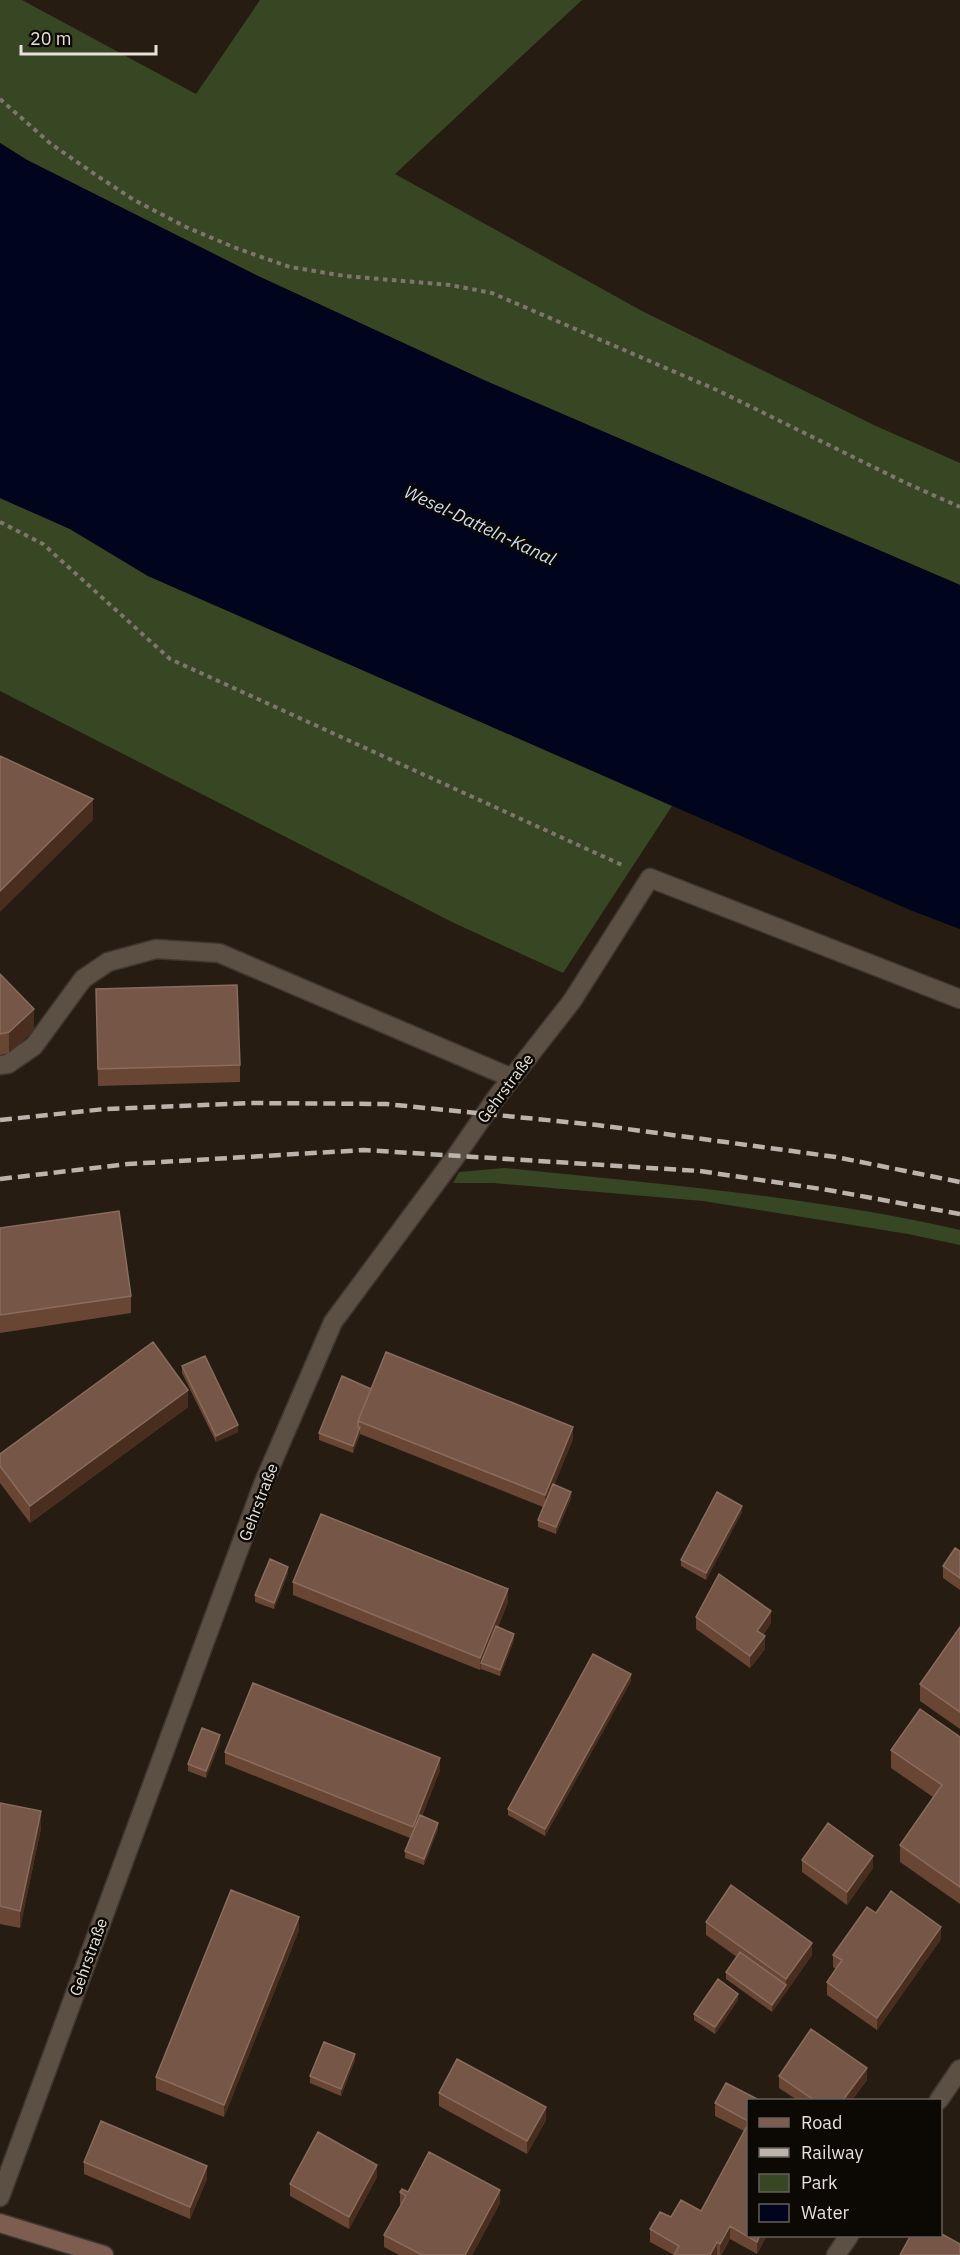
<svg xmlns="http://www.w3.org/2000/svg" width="960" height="2255" font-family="'IBM Plex Sans',sans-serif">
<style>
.green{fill:#384723}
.water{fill:#00041c}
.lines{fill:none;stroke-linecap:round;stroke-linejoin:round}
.lane-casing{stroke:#3f3631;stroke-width:21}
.street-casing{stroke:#3f3631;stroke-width:21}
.secondary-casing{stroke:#3f3631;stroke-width:21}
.path{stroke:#7e756c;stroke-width:4;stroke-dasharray:4.5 4.5;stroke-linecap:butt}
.lane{stroke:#5c4f44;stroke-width:18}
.street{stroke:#5c4f44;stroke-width:18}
.secondary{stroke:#7c5d50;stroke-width:18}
.rail{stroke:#bcb4ac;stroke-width:4.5;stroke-dasharray:12 6;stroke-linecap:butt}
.wall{fill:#694634}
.shaded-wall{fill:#492e1f}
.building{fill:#765646;stroke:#886c5d;stroke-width:1.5}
.labels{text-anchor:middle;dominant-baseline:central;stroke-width:5;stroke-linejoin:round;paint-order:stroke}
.street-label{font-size:16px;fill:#e8e1da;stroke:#0c0804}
.water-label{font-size:18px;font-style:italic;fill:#ccddf4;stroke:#0c0804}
</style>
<rect width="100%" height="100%" fill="#271c12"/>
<!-- green -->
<path class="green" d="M0 0H22L196 94 260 0H582L395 174 642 311 876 426 960 463V585L486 381 258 276 27 160 0 143Z
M0 498 70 529 148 576 672 806 563 973 452 922 0 691Z
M505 1168C657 1184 811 1196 960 1230V1245L908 1234 703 1201 494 1183H453L459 1172Z"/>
<!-- water -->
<path class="water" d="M0 143 27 160 258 276 486 381 960 585V929L910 910 148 576 70 529 0 498Z"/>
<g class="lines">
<!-- lane casing -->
<g class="lane-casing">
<path id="lane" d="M650 878 960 999
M0 1065 8 1064 34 1046 83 979 108 962 156 949 219 953 512 1078"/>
</g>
<!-- street casing -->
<g class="street-casing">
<path id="street" d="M939 2100 960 2069
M0 2197 263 1484 333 1322 456 1156 496 1098 572 1001 650 878
M836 2255 849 2236"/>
</g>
<!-- secondary casing -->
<g class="secondary-casing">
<path id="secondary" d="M0 2223 104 2255"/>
</g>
<!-- path -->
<path class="path" d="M0 99 51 144 96 175 134 200 186 227 236 248 290 267 345 276 450 285 492 293 719 391 906 483 960 507
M0 522 43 544 170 659 622 865"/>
<!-- lane -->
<use href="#lane" class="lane"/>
<!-- street -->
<use href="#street" class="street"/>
<!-- secondary -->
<use href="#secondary" class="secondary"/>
<!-- rail -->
<path class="rail" d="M0 1120 105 1109 251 1103 386 1104 597 1125 710 1140 836 1157 960 1182
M0 1179 128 1164 364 1150 700 1171 828 1190 960 1214"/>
</g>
<!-- wall -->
<path class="wall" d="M0 974 34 1030 9 1053 0 1055Z
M96 989 240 1065V1082L98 1086Z
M0 1228 131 1296V1313L0 1333Z
M182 1366 238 1432 216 1442 182 1373Z
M371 1389 573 1439 554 1485 571 1498 556 1534 538 1527V1520L543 1507 360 1434 353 1453 319 1440V1433Z
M188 1407 30 1523 0 1483V1454Z
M742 1512 706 1580 681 1566V1560Z
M960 1551V1590L943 1578V1566Z
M288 1573 274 1609 255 1602V1595Z
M293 1582 508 1602 498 1627 514 1640 500 1676 481 1669V1668L480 1670 293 1595Z
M696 1617 771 1623 763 1635 765 1649 750 1668 696 1629Z
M960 1627V1729L920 1701V1684Z
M631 1681 545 1836 508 1815V1809Z
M960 1737V1904L900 1862V1845L933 1797 891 1768V1750Z
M220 1742 206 1778 188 1771V1764Z
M225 1752 440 1770 422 1816 438 1829 424 1865 405 1858V1851L410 1838 225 1764Z
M0 1803 41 1828 20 1928 0 1924Z
M802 1860 873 1868 847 1905 802 1872Z
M706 1922 812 1955 772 2012 726 1979V1972L737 1957 706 1935Z
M299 1930 224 2117 156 2090V2077Z
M941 1939 877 2030 827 1995V1982L836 1969 833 1967V1955Z
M738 2000 715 2034 694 2020V2014Z
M355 2060 341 2096 310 2083V2076Z
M779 2076 867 2080 852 2100H797L779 2088Z
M439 2093 546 2120 527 2154 439 2106Z
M748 2100V2235H767L757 2254 730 2239 721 2255H674L650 2242V2229L671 2217 701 2211 744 2131 715 2116V2103Z
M84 2162 207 2179 190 2219 84 2174Z
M377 2177 349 2229 290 2196V2184Z
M400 2192H408L500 2203 472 2255H399L384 2247V2235L401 2205 400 2204Z"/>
<!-- shaded-wall -->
<path class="shaded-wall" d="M93 799V820L0 912V891Z
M34 1009V1030L9 1053V1032Z
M188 1390V1407L30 1523V1506Z
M238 1425V1432L216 1442V1436Z
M360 1427V1434L353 1453V1446Z
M573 1427V1439L545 1508V1495Z
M571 1492V1498L556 1534V1527Z
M742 1506V1512L706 1580V1573Z
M288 1567V1573L274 1609V1603Z
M508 1589V1602L483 1663H481L480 1670V1658Z
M771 1611V1623L757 1643V1631Z
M514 1634V1640L500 1676V1670Z
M765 1636V1649L750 1668V1656Z
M631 1674V1681L545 1836V1829Z
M220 1735V1742L206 1778V1771Z
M440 1758V1770L413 1839V1827Z
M41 1811V1828L20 1928V1911Z
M438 1823V1829L424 1865V1859Z
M873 1856V1868L847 1905V1892Z
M299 1917V1930L224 2117V2105Z
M941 1927V1939L877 2030V2018Z
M812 1943V1955L772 2012V2005L786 1985V1979Z
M738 1994V2000L715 2034V2027Z
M355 2054V2060L341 2096V2089Z
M867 2068V2080L852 2100H843Z
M546 2107V2120L527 2154V2141Z
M377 2165V2177L349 2229V2217Z
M207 2166V2179L190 2219V2207Z
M500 2190V2203L472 2255H465Z
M730 2226V2239L720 2255V2244Z
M760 2235H767L757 2254V2242Z
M717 2242V2255H710Z"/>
<!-- building -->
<path class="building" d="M0 756 93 799 0 891Z
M0 974 34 1009 9 1032 0 1034Z
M237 985 240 1065 98 1069 96 989Z
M119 1211 131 1296 0 1315V1228Z
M153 1342 188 1390 30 1506 0 1466V1454Z
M386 1352 573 1427 545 1495 358 1421Z
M205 1356 238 1425 216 1436 182 1366Z
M342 1376 371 1389 358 1421V1427H360L353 1446 319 1433Z
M553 1484 571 1492 556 1527 538 1520Z
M717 1492 742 1506 706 1573 681 1560Z
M321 1514 508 1589 480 1658 293 1582Z
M955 1548 960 1551V1578L943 1566Z
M270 1559 288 1567 274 1603 255 1595Z
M719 1574 771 1611 757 1631 765 1636 750 1656 696 1617Z
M496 1626 514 1634 500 1670 481 1663Z
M960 1627V1712L920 1684Z
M593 1654 631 1674 545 1829 508 1809Z
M253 1683 440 1758 413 1827 225 1752Z
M920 1709 960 1737V1887L900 1845 942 1785 891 1750Z
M202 1728 220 1735 206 1771 188 1764Z
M0 1803 41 1811 20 1911 0 1906Z
M420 1815 438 1823 424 1859 405 1851Z
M828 1823 873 1856 847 1892 802 1860Z
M731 1885 812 1943 786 1979 706 1922Z
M231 1890 299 1917 224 2105 156 2077Z
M891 1891 941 1927 877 2018 827 1982 842 1960 833 1955 867 1907 876 1913Z
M740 1952 786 1985 772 2005 726 1972Z
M718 1979 738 1994 715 2027 694 2014Z
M811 2029 867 2068 843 2100H814L779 2076Z
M324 2042 355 2054 341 2089 310 2076Z
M457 2059 546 2107 527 2141 439 2093Z
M726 2083 759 2100H748V2121L715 2103Z
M101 2121 207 2166 190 2207 84 2162Z
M748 2124V2235H760L757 2242 730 2226 720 2244 717 2242 710 2255H674L679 2246 650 2229 660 2212 671 2217 681 2200 701 2211Z
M318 2132 377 2165 349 2217 290 2184Z
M429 2152 500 2190 465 2255H422L384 2235 406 2196 400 2192 402 2189 408 2192Z
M940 2233 960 2244V2255H900L911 2235H940Z"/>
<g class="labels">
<!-- street labels -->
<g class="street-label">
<text transform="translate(505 1088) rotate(-53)">Gehrstraße</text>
<text transform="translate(258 1502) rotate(-69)">Gehrstraße</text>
<text transform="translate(88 1957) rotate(-70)">Gehrstraße</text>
</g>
<!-- water labels -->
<g class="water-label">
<text transform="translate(480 525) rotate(25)">Wesel-Datteln-Kanal</text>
</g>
</g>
<!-- legend -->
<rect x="747" y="2099" width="195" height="138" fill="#0c0804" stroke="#645f5a" stroke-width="1.5"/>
<rect x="759" y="2118" width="30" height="9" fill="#7c5d50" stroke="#645f5a" stroke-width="1.5"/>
<text x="801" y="2129" font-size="18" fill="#e8e1da">Road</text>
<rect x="759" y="2148" width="30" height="9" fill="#bcb4ac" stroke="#645f5a" stroke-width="1.5"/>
<text x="801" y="2159" font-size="18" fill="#e8e1da">Railway</text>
<rect x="759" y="2174" width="30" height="18" fill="#384723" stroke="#645f5a" stroke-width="1.5"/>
<text x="801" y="2189" font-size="18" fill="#e8e1da">Park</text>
<rect x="759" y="2204" width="30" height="18" fill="#00041c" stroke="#645f5a" stroke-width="1.5"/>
<text x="801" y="2219" font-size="18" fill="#e8e1da">Water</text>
<!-- scale -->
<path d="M21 45v9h135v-9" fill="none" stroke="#e8e1da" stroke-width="3"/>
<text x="30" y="45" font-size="18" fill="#e8e1da" stroke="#0c0804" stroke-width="4.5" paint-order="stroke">20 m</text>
</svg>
